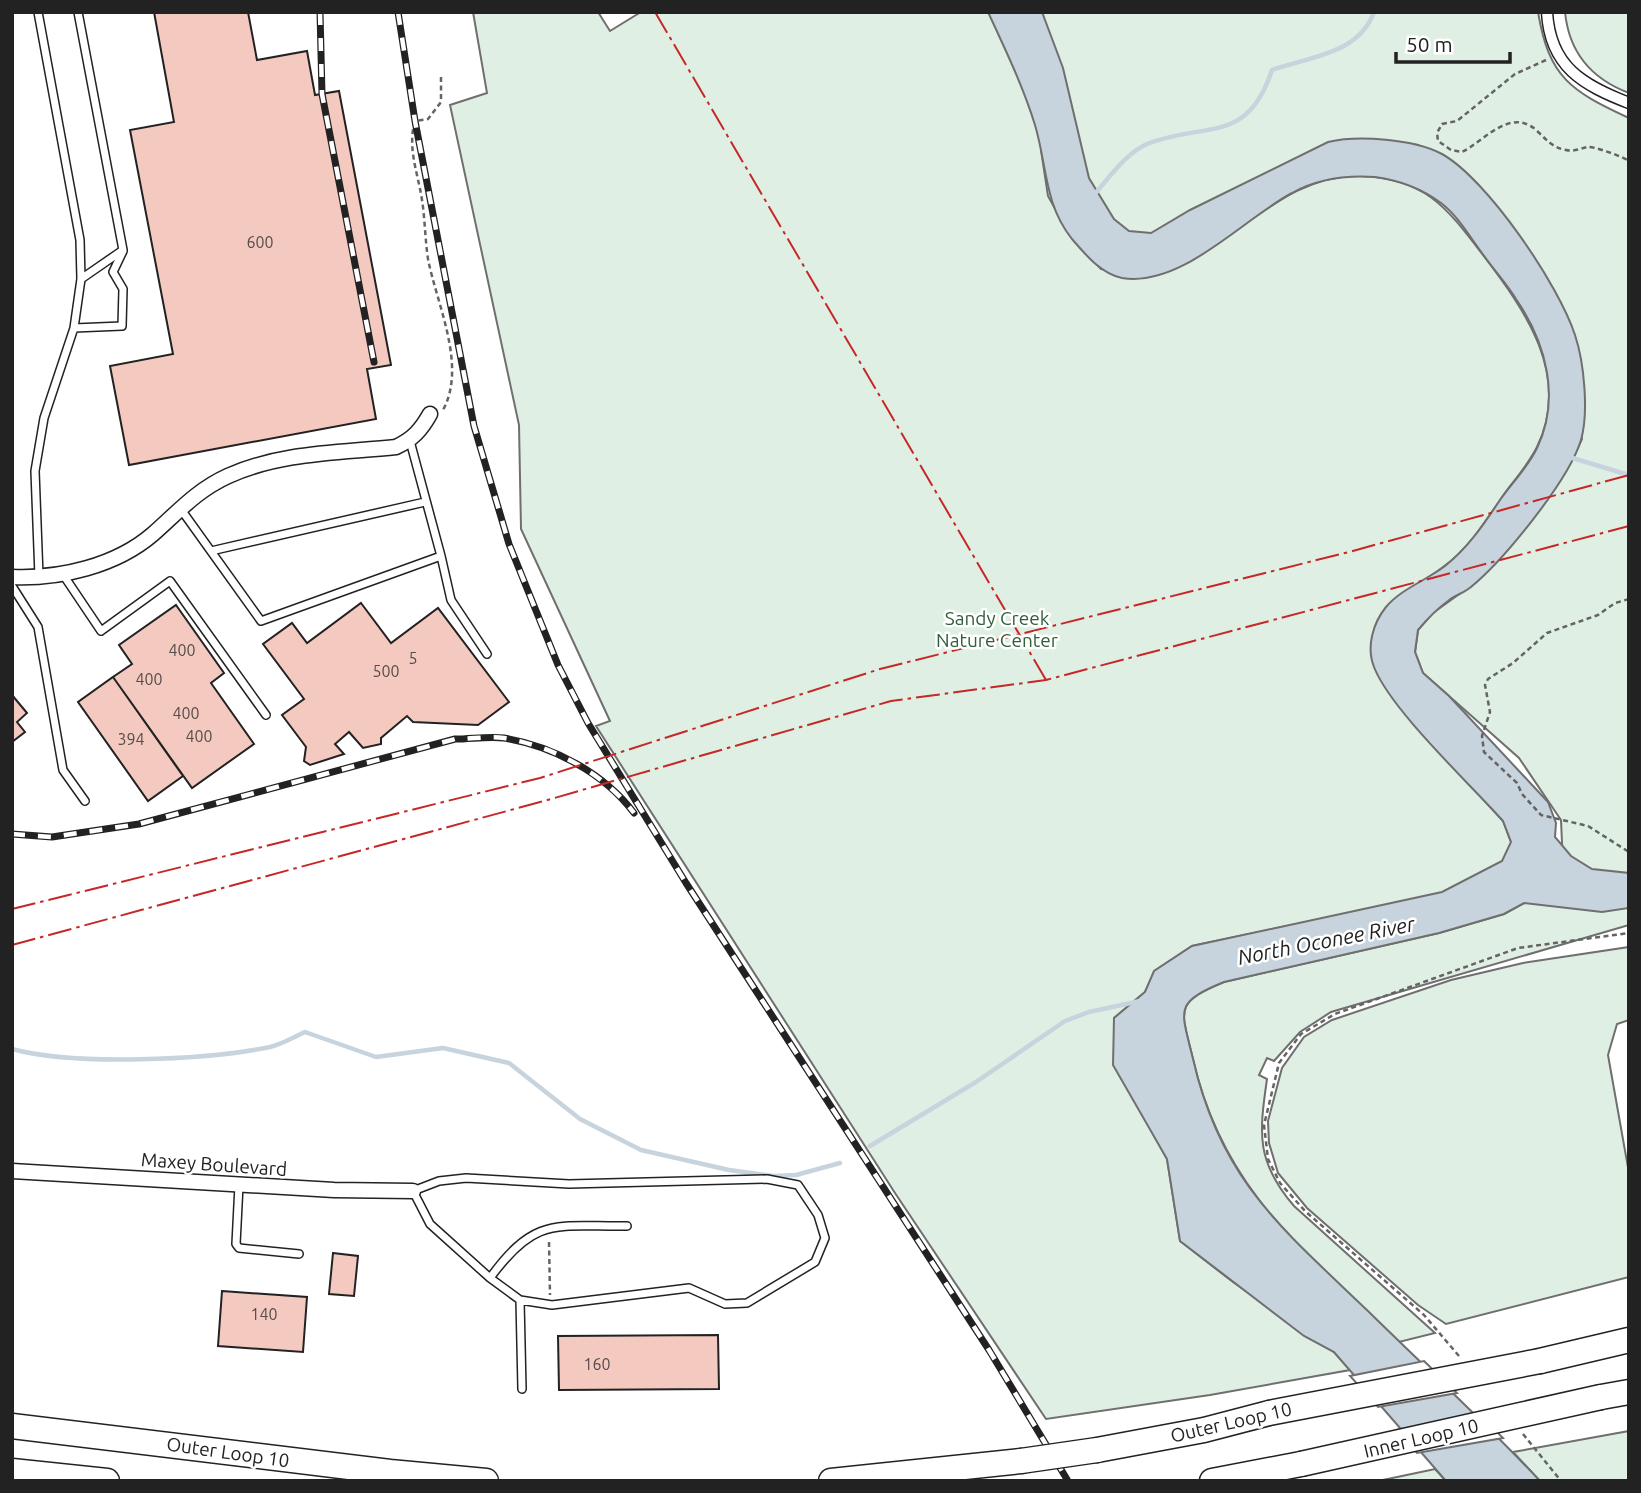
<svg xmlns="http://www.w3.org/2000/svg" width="1641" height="1493" font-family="Ubuntu,sans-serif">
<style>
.green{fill:#e0efe3;stroke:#6f6f6f;stroke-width:2}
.water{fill:#c7d3dd;stroke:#6f6f6f;stroke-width:2}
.pier{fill:#fff;stroke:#6f6f6f;stroke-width:2}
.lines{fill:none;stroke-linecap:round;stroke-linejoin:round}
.stream{stroke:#c7d3dd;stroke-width:4.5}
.building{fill:#f3c9c0;stroke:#222;stroke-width:2}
.service-casing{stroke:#222;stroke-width:10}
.pedestrian-casing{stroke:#222;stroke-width:13}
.minor-casing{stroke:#222;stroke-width:17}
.motorway-casing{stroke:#222;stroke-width:27}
.path{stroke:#646464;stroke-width:2.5;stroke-dasharray:5 3.5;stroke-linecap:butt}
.service{stroke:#fff;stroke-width:7}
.pedestrian{stroke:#fff;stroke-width:10}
.minor{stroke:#fff;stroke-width:14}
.motorway{stroke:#fff;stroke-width:24}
.rail-casing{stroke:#222;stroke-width:7}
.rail{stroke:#fff;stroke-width:4.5;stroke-dasharray:13;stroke-linecap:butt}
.motorway-bridge-casing{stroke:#222;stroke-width:27;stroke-linecap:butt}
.motorway-bridge{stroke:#fff;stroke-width:24}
.power{stroke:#c62828;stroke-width:2;stroke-dasharray:24 5 3.5 5;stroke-linecap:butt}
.labels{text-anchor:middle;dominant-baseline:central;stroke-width:5;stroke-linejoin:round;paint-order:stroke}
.number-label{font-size:16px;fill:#564c4a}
.park-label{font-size:19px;fill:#2f5e38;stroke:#fff}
.street-label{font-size:19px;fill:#222;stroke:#fff}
.water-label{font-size:21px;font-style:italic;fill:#222;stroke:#fff}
</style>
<rect width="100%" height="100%" fill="#fff"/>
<!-- green -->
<path class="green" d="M473 12H598L610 31 641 12H1000L1044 100 1041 150 1048 196 1070 236 1101 269C1121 270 1144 275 1164 272 1175 271 1188 261 1197 256 1250 226 1295 174 1360 176 1426 178 1447 208 1483 255 1525 310 1572 376 1537 447 1529 463 1518 476 1507 490 1488 517 1470 548 1443 567 1426 580 1408 591 1391 603L1398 705 1503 821 1511 842 1534 870 1379 917H1330L1192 946 1155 971 1145 992 1114 1018 1150 1128 1167 1159 1180 1241 1233 1282 1334 1352 1350 1370 1210 1395 1046 1419 895 1193 596 726 610 721 521 529 519 425 450 105 487 93Z
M1042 12H1538C1549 78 1571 91 1629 118V925L1331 1012 1300 1032 1274 1061 1267 1058 1259 1075 1267 1079C1259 1134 1256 1162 1294 1206L1435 1333 1399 1342C1307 1253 1223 1192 1193 1059 1181 1009 1173 1003 1224 982L1439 933 1504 914 1524 903 1564 889 1561 820 1519 758 1423 673 1415 652 1418 630 1433 613 1462 592 1569 466 1582 439 1555 292 1503 215 1418 145 1366 139 1354 141 1176 232 1110 253 1083 235 1081 146Z
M1565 12H1629V93C1592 79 1569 53 1565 12Z
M1629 947V1020L1617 1024 1608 1055 1629 1173V1277L1446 1324 1418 1305 1307 1208 1278 1173 1269 1143 1268 1121 1282 1068 1304 1037 1332 1020 1451 980 1523 963Z
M1629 1431V1481H1540L1513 1452Z
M1435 1469 1446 1481H1382L1383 1480Z"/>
<!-- water -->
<path class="water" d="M988 12H1042L1063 68 1089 178 1114 219 1129 231 1151 233 1190 210 1328 142C1358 135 1414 139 1442 154 1487 179 1559 285 1575 335 1584 362 1589 412 1581 440 1569 480 1504 560 1471 587 1464 593 1455 595 1448 601 1437 609 1427 619 1418 630L1415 652 1423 673 1449 696 1548 802 1556 823 1555 837 1571 856 1592 869 1629 873V908L1602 912 1524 903 1504 914 1439 933 1224 982C1173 1003 1181 1009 1193 1059 1221 1182 1284 1230 1369 1312 1426 1368 1485 1422 1540 1481H1446L1334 1352 1304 1336 1180 1241 1167 1159 1113 1065 1114 1018 1145 992 1154 971 1192 946 1442 892 1502 861 1511 842 1503 821C1470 784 1390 709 1374 667 1366 647 1373 623 1386 607 1401 589 1427 580 1445 566 1468 548 1484 524 1500 500 1512 483 1528 467 1537 448 1561 398 1546 343 1516 299 1506 283 1493 269 1482 253 1469 236 1458 216 1441 203 1422 189 1398 180 1375 177 1346 175 1317 179 1292 193 1244 218 1182 288 1122 278 1101 274 1085 254 1072 239 1044 204 1047 165 1035 125 1023 86 1005 49 988 12Z"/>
<!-- pier -->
<path class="pier" d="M1424 1361 1457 1393 1378 1407 1350 1376Z
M1479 1414 1503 1438 1417 1453 1397 1430Z"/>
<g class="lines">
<!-- stream -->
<path class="stream" d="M1093 196C1109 178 1125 154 1147 144 1205 121 1247 146 1272 70 1309 57 1359 54 1374 12
M1569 457 1629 475
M12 1049C74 1066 207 1060 270 1047 282 1044 294 1037 305 1032L376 1057 443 1048 509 1063 580 1119 641 1150 729 1170 774 1176 796 1175 840 1163
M870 1146 976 1082 1065 1021 1089 1012 1140 1001"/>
</g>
<!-- building -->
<path class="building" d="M154 12H248L257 60 307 51 315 95 339 91 391 365 367 369 376 419 129 465 110 366 173 354 130 130 174 122Z
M361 603 391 643 438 608 509 702 478 725 413 722 407 716 381 738V744L363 748 349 732 335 744 344 754 310 765 304 761 306 747 282 715 304 699 263 644 292 623 307 643Z
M176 605 224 673 211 683 254 744 192 788 113 677 132 664 119 645Z
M113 677 183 776 148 801 78 702Z
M12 695 27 713 17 722 25 732 12 742Z
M333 1253 358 1256 354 1296 329 1294Z
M222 1291 307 1297 303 1352 218 1346Z
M718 1335 719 1389 559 1390 558 1336Z"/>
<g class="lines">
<!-- service casing -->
<g class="service-casing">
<path id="service" d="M38 12 80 240 81 279 74 328 44 418 35 471 39 576
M78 12 123 250 81 279
M74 328 122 326 123 289 113 272 123 251
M180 508 261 621 441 556 410 441
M211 551 425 502
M441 556 451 600 487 654
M62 573 101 631 170 581 266 715
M12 586 38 627 63 770 85 801
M466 1178 569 1184 767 1179 798 1185 818 1215 825 1238 815 1262 747 1303 725 1304 689 1288 552 1305 520 1300 490 1278 430 1224 413 1191 439 1181Z
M239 1185 236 1244 239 1248 299 1254
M490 1278C536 1215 556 1227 627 1226
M520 1300 522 1389"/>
</g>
<!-- pedestrian casing -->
<g class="pedestrian-casing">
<path id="pedestrian" d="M1547 12C1550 67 1583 85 1629 103"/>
</g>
<!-- minor casing -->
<g class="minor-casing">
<path id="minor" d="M12 577C60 579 116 566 153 534 178 512 197 490 228 476 281 452 340 453 396 447 413 439 421 430 430 414
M12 1171 334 1190 413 1191"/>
</g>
<!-- motorway casing -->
<g class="motorway-casing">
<path id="motorway" d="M1540 1361 1629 1340
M1601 1397 1629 1392
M12 1426 390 1472 486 1481
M1097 1450 1204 1430 1269 1413
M12 1471 107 1481
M831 1481 1021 1461
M1212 1481 1301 1464"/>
</g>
<!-- path -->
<path class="path" d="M1546 60 1515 74 1457 121 1442 124 1437 133 1438 141 1451 150 1462 152C1483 142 1509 108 1535 129 1545 138 1552 148 1566 150 1574 152 1581 148 1588 147 1593 146 1624 157 1629 161
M441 77V102L428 119 415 121C407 148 418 173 422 200 425 219 425 239 428 259 437 305 467 366 443 410
M1629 599 1615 603 1598 615 1547 633 1513 663 1488 679 1485 685 1490 712 1482 736 1484 752 1517 783 1522 794 1541 815 1588 826 1629 852
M549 1242 550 1295
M1459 1356 1424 1315 1305 1211 1280 1183 1268 1159 1264 1125 1279 1063 1301 1034 1335 1014 1518 948 1629 933
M1523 1434 1561 1481"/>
<!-- service -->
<use href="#service" class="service"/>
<!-- pedestrian -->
<use href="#pedestrian" class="pedestrian"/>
<!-- minor -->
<use href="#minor" class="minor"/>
<!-- motorway -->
<use href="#motorway" class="motorway"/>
<!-- rail casing -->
<g class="rail-casing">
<path id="rail" d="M320 12 322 94 374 362
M398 12 415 121 474 426 509 544 558 665 588 723 686 883 989 1350 1068 1481
M12 834 52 837 139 824 455 739C471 739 489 736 504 738 553 746 604 773 634 813"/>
</g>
<!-- rail -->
<use href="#rail" class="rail"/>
<!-- motorway-bridge casing -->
<g class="motorway-bridge-casing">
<path id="motorway-bridge" d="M1269 1413 1540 1361
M1021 1461 1097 1450
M1301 1464 1601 1397"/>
</g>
<!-- motorway-bridge -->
<use href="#motorway-bridge" class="motorway-bridge"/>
<!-- power -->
<path class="power" d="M655 12 1046 680
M12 909 540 778 880 669 1349 552 1629 475
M12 945 544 801 891 701 1046 680 1629 526"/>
</g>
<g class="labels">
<!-- number labels -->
<g class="number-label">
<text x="260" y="242">600</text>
<text x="182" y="650">400</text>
<text x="413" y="658">5</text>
<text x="386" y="671">500</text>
<text x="149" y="679">400</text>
<text x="186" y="713">400</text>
<text x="199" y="736">400</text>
<text x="131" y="739">394</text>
<text x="264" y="1314">140</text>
<text x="597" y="1364">160</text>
</g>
<!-- park labels -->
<g class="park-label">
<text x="997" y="618">Sandy Creek<tspan x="997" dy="22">Nature Center</tspan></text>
</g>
<!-- street labels -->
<g class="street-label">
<text transform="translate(214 1164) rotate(4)">Maxey Boulevard</text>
<text transform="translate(1231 1422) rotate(-13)">Outer Loop 10</text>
<text transform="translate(1421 1438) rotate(-13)">Inner Loop 10</text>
<text transform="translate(228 1452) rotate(8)">Outer Loop 10</text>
</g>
<!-- water labels -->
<g class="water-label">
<text transform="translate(1326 940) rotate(-11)">North Oconee River</text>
</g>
</g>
<!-- border -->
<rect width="1641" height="1493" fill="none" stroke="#222222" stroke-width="28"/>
<!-- scale -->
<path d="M1396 52v10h114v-10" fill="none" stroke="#222222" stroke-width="3.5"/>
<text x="1406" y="52" font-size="21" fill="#222222" stroke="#ffffff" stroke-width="5" paint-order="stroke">50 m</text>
</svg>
